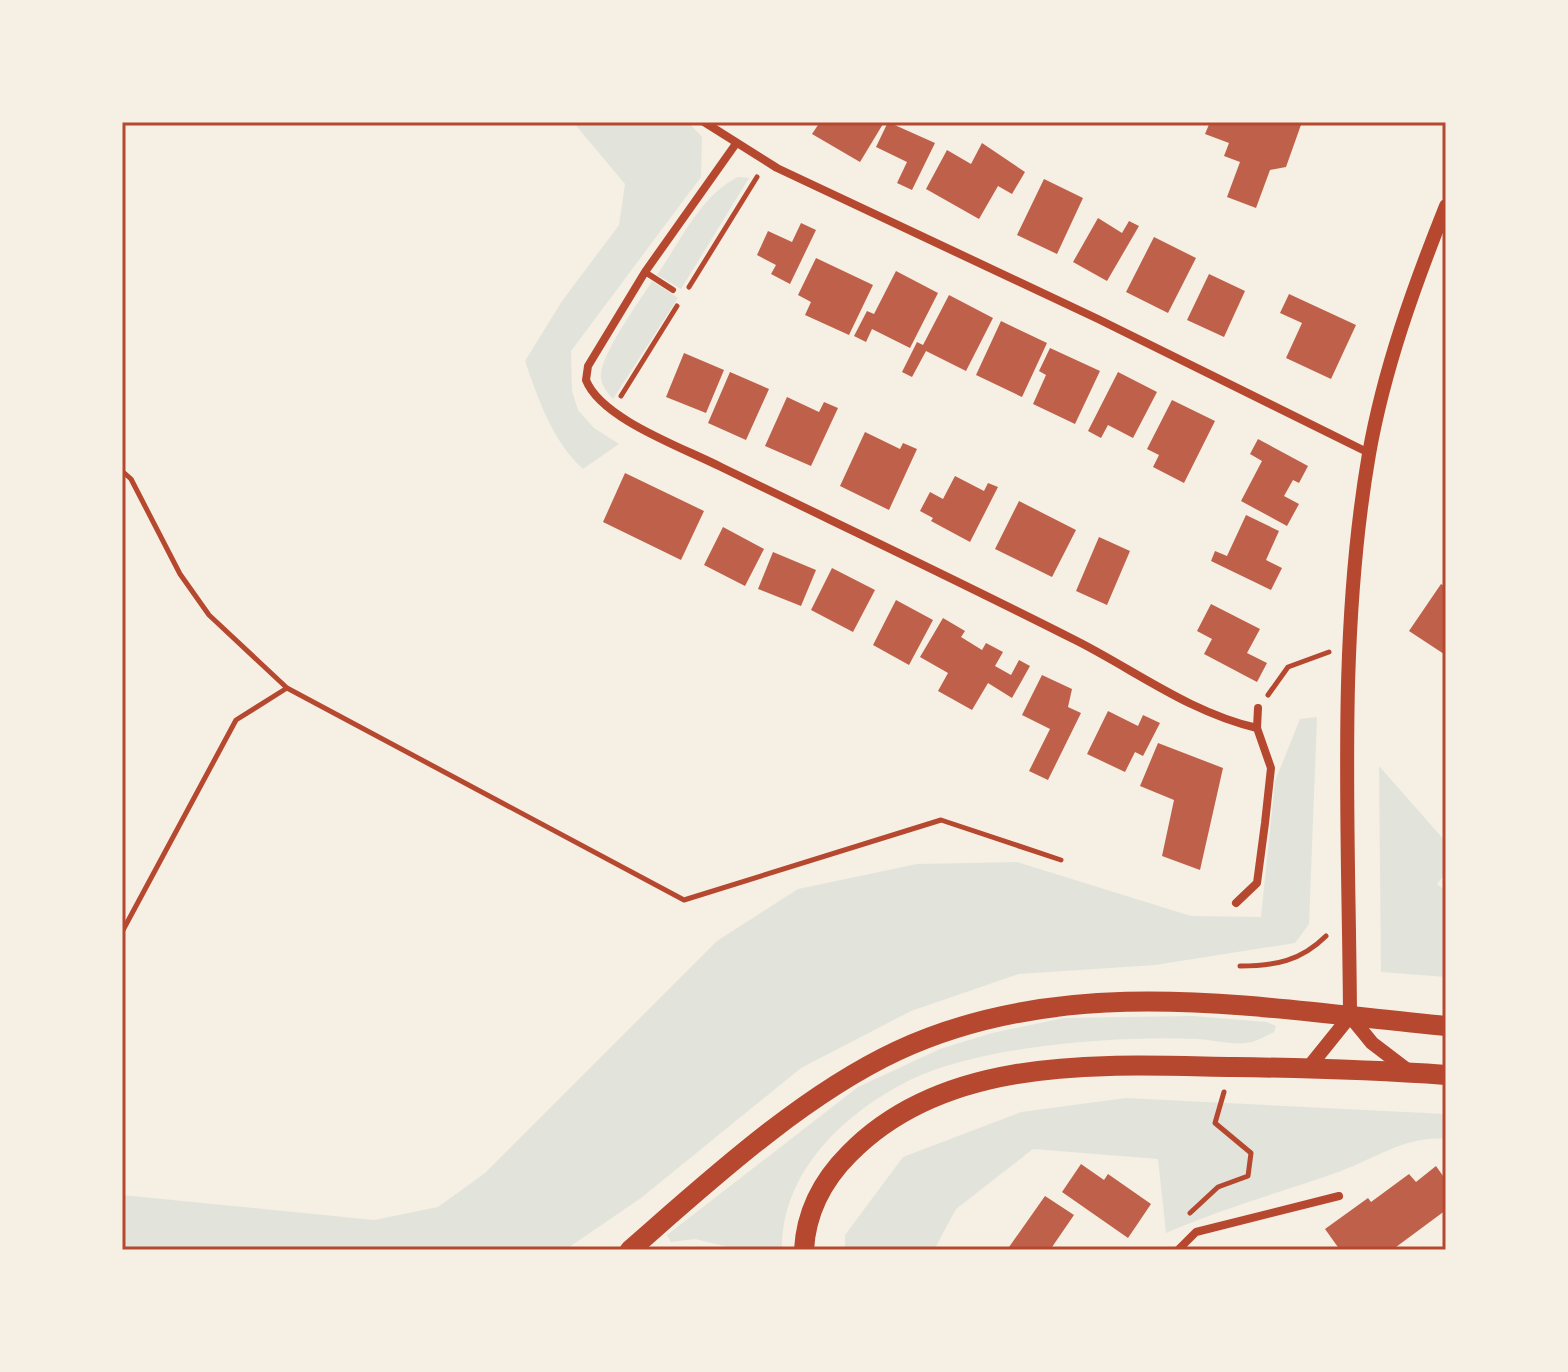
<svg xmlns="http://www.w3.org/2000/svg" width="1568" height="1372" font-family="Rubik,sans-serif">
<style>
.green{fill:#e2e4dc}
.building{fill:#bf614a}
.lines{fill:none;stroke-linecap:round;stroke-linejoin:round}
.path{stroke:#b5482f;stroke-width:5}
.service{stroke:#b5482f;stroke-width:6}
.minor{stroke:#b5482f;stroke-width:8}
.tertiary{stroke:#b5482f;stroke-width:14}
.primary{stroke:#b5482f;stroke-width:20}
.neatline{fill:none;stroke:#b5482f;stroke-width:3}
</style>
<rect width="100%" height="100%" fill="#f6efe4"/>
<!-- green -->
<path class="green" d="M573 122H688L702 137 701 177 571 351 572 391 578 410 594 428 619 444 583 469C553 442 538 399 525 361L562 301 619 225 625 184Z
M738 177 749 178 681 289 657 275C680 242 701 195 738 177Z
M652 281 678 298 613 399C607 392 602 387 601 377 599 356 640 301 652 281Z
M1317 717 1309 924 1295 943 1155 965 1019 974 911 1011 801 1068 641 1198 565 1250H122V1195L374 1220 438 1207 485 1173 717 941 798 889 917 864 1017 862 1191 916 1261 917 1275 781 1300 719Z
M1379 766 1446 842V873L1437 884 1446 891V977L1381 972Z
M1193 1016 1267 1022 1276 1026 1274 1032C1267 1035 1259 1040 1252 1042 1236 1046 1214 1040 1198 1039 1175 1038 1153 1038 1131 1039 1067 1041 967 1052 910 1080 844 1113 781 1172 782 1250H741L695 1239 671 1242 667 1235 858 1087 940 1049 992 1033 1064 1018Z
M1126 1098 1446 1114V1139C1408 1135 1376 1158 1341 1171 1282 1192 1223 1208 1166 1233L1158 1159 1033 1149 956 1209 934 1250H845V1235L903 1157 1021 1112Z"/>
<!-- building -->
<path class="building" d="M820 122H880L883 124 860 162 812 134Z
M888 122 935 143 912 190 897 183 907 162 876 147Z
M1210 122H1302L1286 167 1270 170 1256 208 1227 197 1240 162 1224 156 1229 143 1205 134Z
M982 143 1025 172 1012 194 998 186 979 219 926 189 947 150 971 164Z
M1044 179 1083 198 1057 254 1017 235Z
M1098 218 1122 233 1129 221 1139 226 1107 281 1073 262Z
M801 223 816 230 790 284 771 274 776 265 757 255 768 231 792 242Z
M1154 237 1196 258 1168 313 1126 292Z
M816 258 873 285 849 335 805 315 811 302 798 295Z
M896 271 938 293 910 348 872 329 866 342 854 336 867 311 874 314Z
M1209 274 1245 291 1224 337 1187 320Z
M1289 294 1356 325 1331 379 1286 358 1302 323 1280 313Z
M949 295 993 318 966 371 926 351 912 377 902 372 917 342 923 345Z
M1001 321 1047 343 1022 397 976 375Z
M1050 348 1100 371 1075 424 1033 404 1046 375 1039 371Z
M684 353 724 370 706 413 666 397Z
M730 372 769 389 746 440 708 423Z
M1118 372 1157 392 1133 438 1108 425 1101 438 1088 431Z
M787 397 819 412 824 402 838 408 811 466 765 446Z
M1172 400 1215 421 1184 483 1153 467 1159 455 1147 449Z
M865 432 900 449 903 443 917 449 889 510 840 486Z
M1258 439 1308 466 1299 483 1293 480 1284 496 1299 504 1287 526 1241 501 1262 461 1250 454Z
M625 473 704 511 681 560 603 522Z
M955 476 984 491 988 483 998 487 970 542 931 521 933 518 920 511 930 492 943 499Z
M1019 501 1076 530 1052 577 995 549Z
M1246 515 1279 531 1266 560 1282 568 1271 590 1211 561 1215 551 1227 556Z
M723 527 764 549 745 586 704 565Z
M1099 537 1130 551 1107 605 1076 591Z
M773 552 816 570 801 606 758 589Z
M832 568 875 590 853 632 811 610Z
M1441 584 1446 587 1444 654 1409 631Z
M896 600 933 620 909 665 873 645Z
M1211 604 1260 629 1247 653 1267 663 1257 682 1204 654 1212 639 1197 631Z
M943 618 965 631 961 637 982 650 986 643 1003 652 995 666 1011 675 1019 660 1030 666 1012 698 988 683 972 710 938 691 948 673 920 657Z
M1042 675 1072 689 1068 707 1081 713 1048 780 1029 771 1050 729 1022 715Z
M1108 711 1138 726 1143 715 1160 723 1143 756 1135 752 1125 772 1087 754Z
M1158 743 1223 768 1200 870 1162 856 1174 800 1140 786Z
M1081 1164 1104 1180 1108 1174 1151 1204 1128 1238 1062 1192Z
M1436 1166 1443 1176 1446 1173V1210L1392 1250H1340L1325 1229 1368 1198 1371 1202 1409 1174 1416 1182Z
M1045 1196 1074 1215 1050 1250H1007Z"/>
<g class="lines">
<!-- path -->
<path class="path" d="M689 287 757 177
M621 396 677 306
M122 471 131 479 180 574 209 615 287 688
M1268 695 1288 667 1329 652
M122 932 236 720 287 688 684 900 941 820 1061 860
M1240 966C1275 966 1301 961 1326 936
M1190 1213 1218 1187 1248 1176 1251 1153 1215 1123 1224 1092"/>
<!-- service -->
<path class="service" d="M645 272 673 290"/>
<!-- minor -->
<path class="minor" d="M704 122 777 168 1098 319 1369 453
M735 145 645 272 588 366 586 380C601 419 684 448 721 467 840 525 959 581 1077 641 1136 671 1191 713 1257 728
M1236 903 1257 883 1265 823 1271 768 1257 728 1258 708
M1178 1250 1196 1232 1339 1196"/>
<!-- tertiary -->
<path class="tertiary" d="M1350 1016C1349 829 1337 639 1369 454 1384 369 1414 286 1446 206
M1350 1016 1372 1043 1410 1072
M1309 1067 1350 1016"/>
<!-- primary -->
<path class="primary" d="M630 1250C709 1181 801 1096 897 1051 1071 970 1263 1009 1446 1026
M804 1250C806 1212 822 1181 849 1154 947 1053 1106 1065 1234 1067 1305 1068 1375 1070 1446 1075"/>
</g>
<!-- border -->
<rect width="1568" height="1372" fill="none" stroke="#f6efe4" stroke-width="248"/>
<rect x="124" y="124" width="1320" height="1124" class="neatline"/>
</svg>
